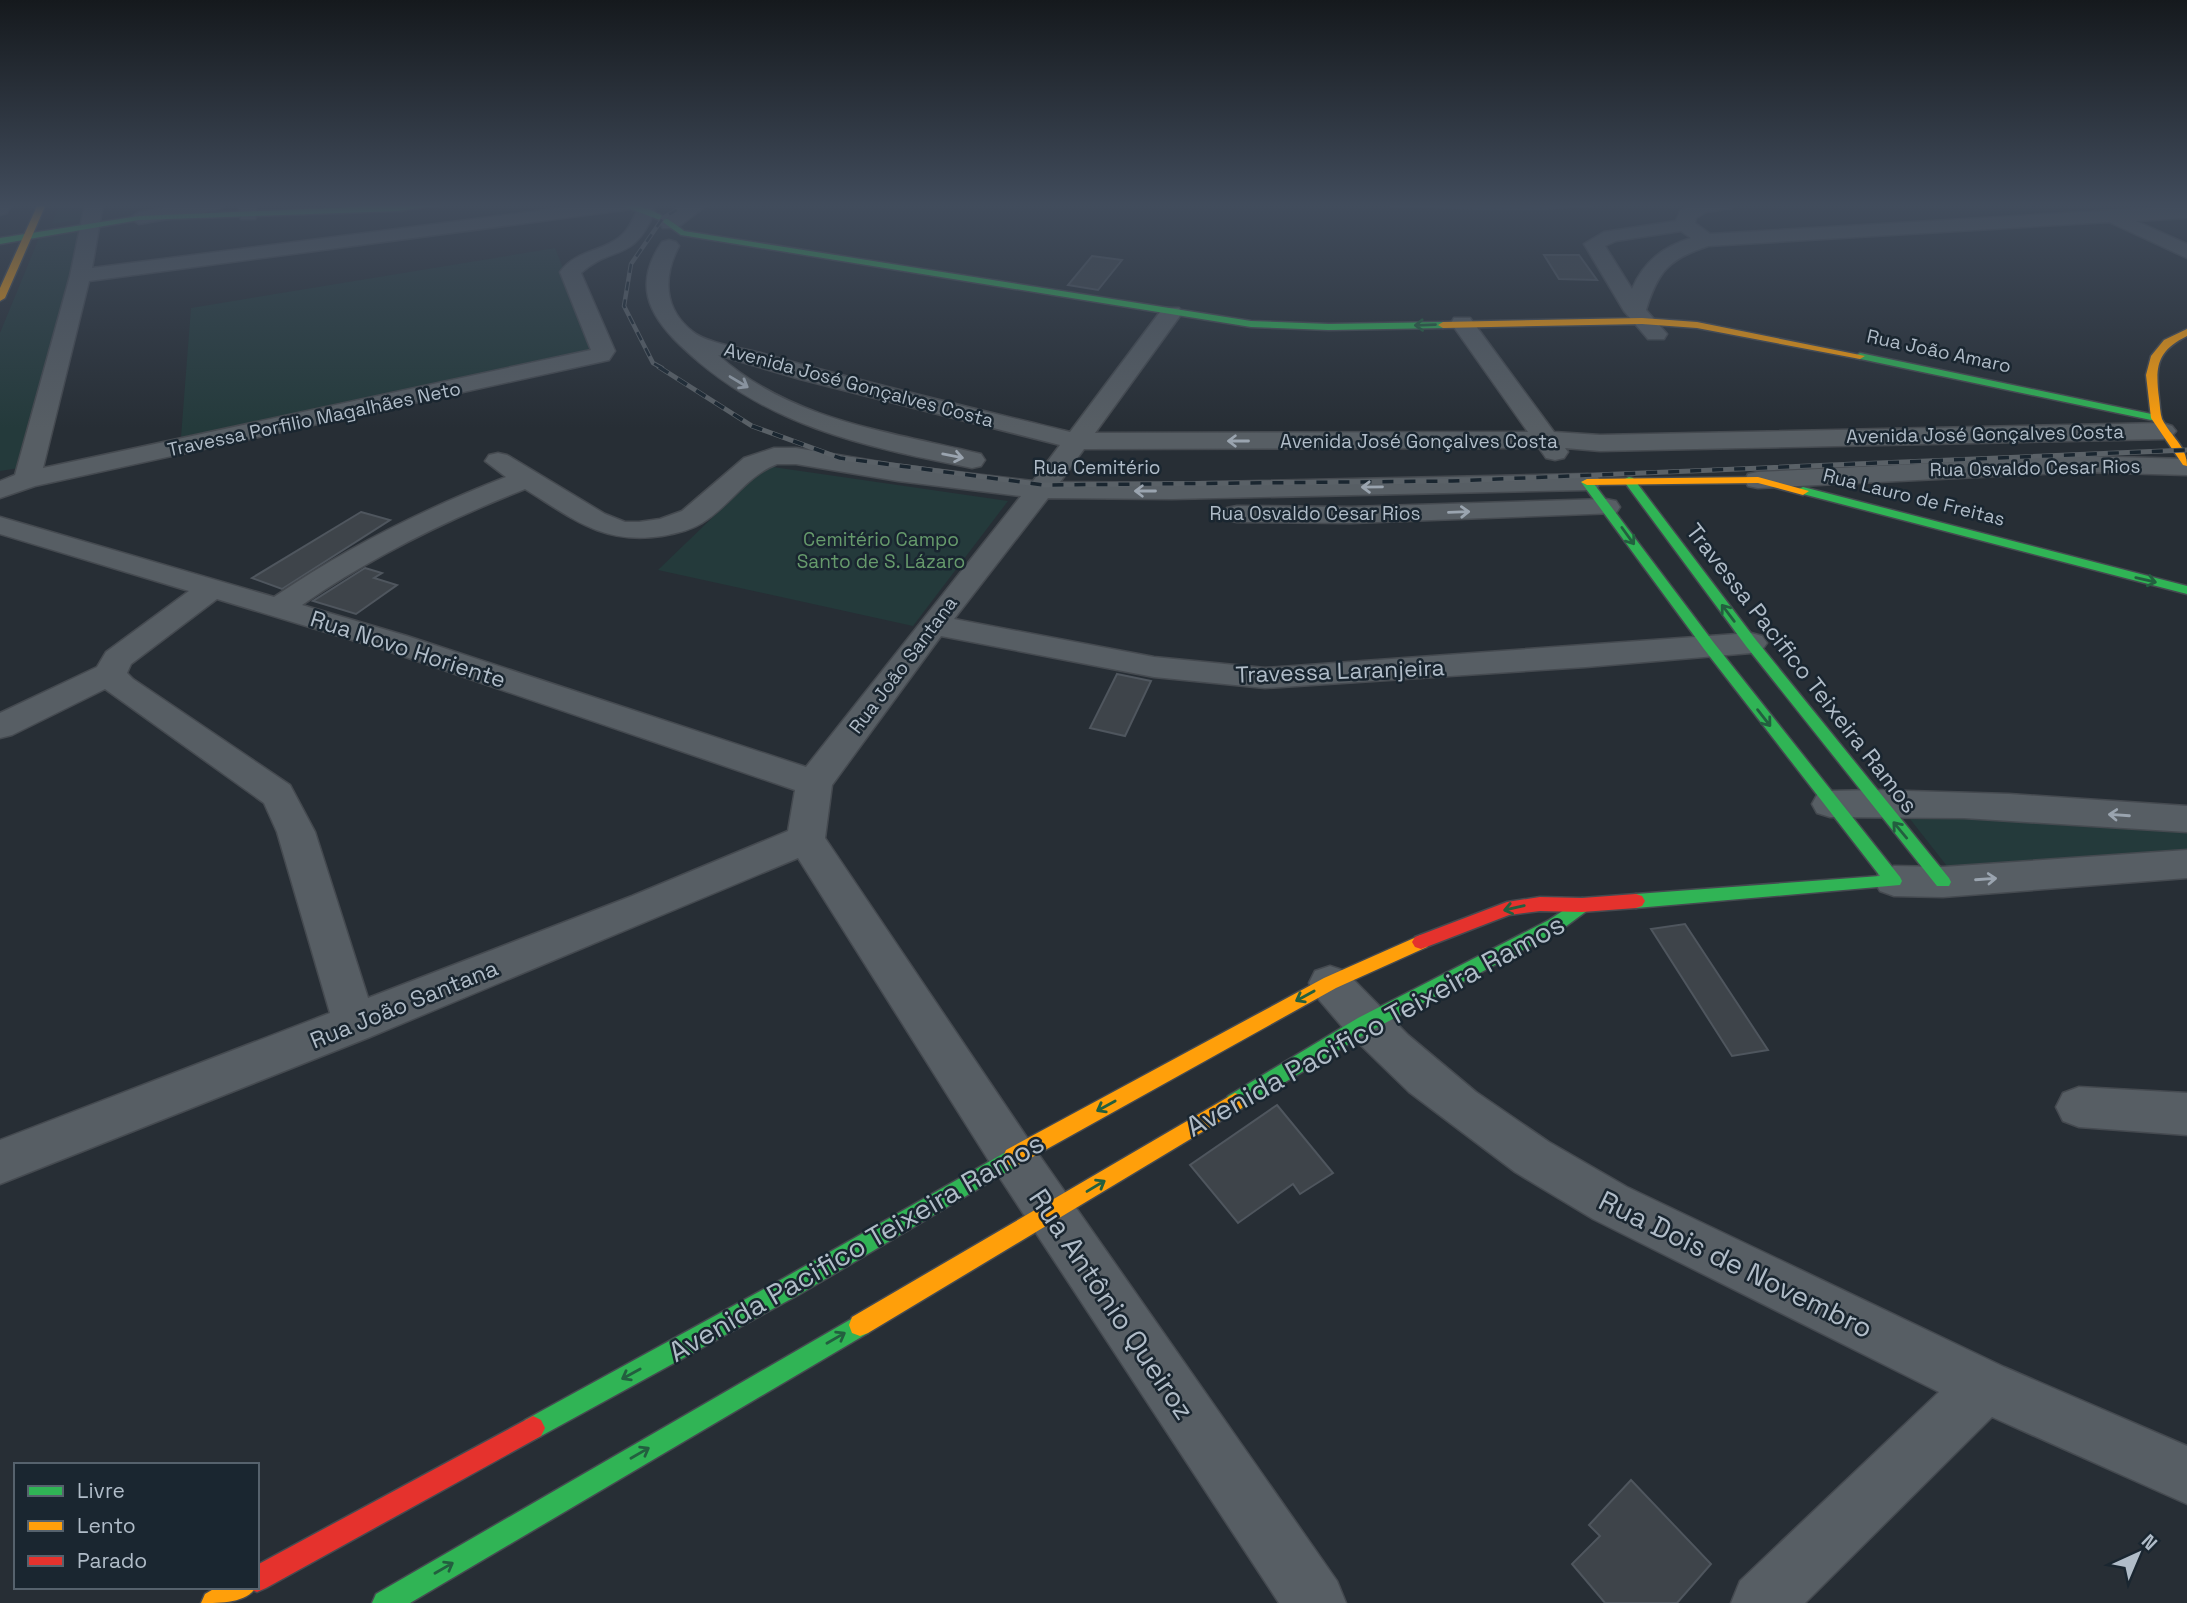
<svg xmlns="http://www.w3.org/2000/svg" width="2187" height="1603" font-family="'Space Grotesk',sans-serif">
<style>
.green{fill:#243a3b}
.water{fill:#334a5f}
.building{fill:#3e444a;stroke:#4f565e;stroke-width:2}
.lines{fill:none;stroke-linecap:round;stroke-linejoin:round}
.street-casing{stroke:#454a50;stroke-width:3}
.fast-casing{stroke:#454a50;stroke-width:3}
.slow-casing{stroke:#454a50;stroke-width:3}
.jam-casing{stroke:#454a50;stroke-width:3}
.street{fill:#575e64;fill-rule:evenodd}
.fast{fill:#30b455;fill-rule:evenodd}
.slow{fill:#ff9f0a;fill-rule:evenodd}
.jam{fill:#e5322d;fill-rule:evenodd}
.rail-far1-casing{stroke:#5a6167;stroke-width:4.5}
.rail-casing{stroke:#5a6167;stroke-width:5}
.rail-far1{stroke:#1a2630;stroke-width:2.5;stroke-dasharray:9;stroke-linecap:butt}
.rail{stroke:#1a2630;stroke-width:3.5;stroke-dasharray:11;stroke-linecap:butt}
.oneway{stroke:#235f3f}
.oneway2{stroke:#9aa4af}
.labels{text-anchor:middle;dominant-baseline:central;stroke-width:5;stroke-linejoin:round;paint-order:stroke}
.far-street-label{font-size:19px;fill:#b0bcc8;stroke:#1a2630}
.far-park-label{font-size:19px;fill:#669a6c;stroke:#1a2630}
.street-label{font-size:23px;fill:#b0bcc8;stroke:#1a2630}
.near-street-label{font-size:28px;fill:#b0bcc8;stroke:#1a2630}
</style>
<rect width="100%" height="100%" fill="#272e35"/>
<!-- green -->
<path class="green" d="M59 204H86L82 219 52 224Z
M81 231 19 468 0 471V333L39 238Z
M555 248 597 354 181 437 191 308Z
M766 466 1008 501 913 626 658 570Z
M1948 815 2187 831V854L1950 870 1910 819Z"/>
<!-- water -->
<path class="water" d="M1381 204H1615C1541 214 1466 209 1391 207Z"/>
<!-- building -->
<path class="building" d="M1544 255H1579L1597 280 1559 279Z
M1092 256 1122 260 1098 290 1068 285Z
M361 512 390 520 282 589 252 578Z
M365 568 382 573 374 578 397 585 356 614 313 601Z
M1117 674 1151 681 1125 736 1090 728Z
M1685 924 1768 1050 1732 1056 1651 929Z
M1277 1105 1333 1173 1300 1194 1293 1184 1238 1223 1190 1165Z
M1631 1480 1711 1564 1677 1603H1605L1572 1564 1600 1536 1589 1525Z"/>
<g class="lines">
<!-- street casing -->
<g class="street-casing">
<path id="street" d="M0 204H12L7 213 0 215Z
M85 204H103L92 268 593 204H642L640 207H653L655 211C633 264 613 244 581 273L615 351 609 360 35 486 0 498V481L15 475 70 276ZM639 208C634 216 631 225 625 232 607 252 576 249 560 272L591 350 43 468 89 281Z
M189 204H227L218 210 139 224 130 218 139 212Z
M238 204H256L257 215 255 219H241Z
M687 204H708L677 228H663L660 224Z
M1693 204H1734L1732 208 1706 212 1696 218 1695 223 1710 234 2187 206V218L2136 221 2187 244V258L2109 222 1708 246C1669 259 1658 271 1646 310L1667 334 1664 339H1648L1624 311 1584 244 1604 232 1676 221 1680 211ZM1681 231 1691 238C1663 247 1644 261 1632 289L1605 246 1616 241Z
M669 240 676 242 679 246C663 276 663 309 693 332 706 343 746 349 764 354 865 383 968 407 1070 432L1163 308H1179L1182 313 1095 433 1528 432 1451 323 1454 318H1470L1554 432 1600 435 2163 423 2172 426 2176 431 2172 436 2163 439 1600 451 1565 448 1568 452 1564 458 1555 460 1546 458 1539 448 1084 449 1060 482 1172 483 1587 474 1597 476 1601 482 1597 488 1587 490 1172 499 1048 498 954 619 1154 657 1265 668 1751 633 1762 636 1767 643 1762 650 1751 653 1586 667 1265 688 1154 677 941 636 832 785 825 838 1030 1142 1337 1581 1346 1603H1279L996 1172 798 858 370 1037 0 1184V1140L330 1013 277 832 264 803 105 689 12 735 0 738V713L97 667 106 652 189 591 0 534V517L274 597C346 548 424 509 506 477L485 461 489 455 498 453 507 455 605 514 625 522H639L660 519 682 511 744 458 774 448H796L898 465 1033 481 1060 445 800 379 718 355C791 421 891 432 981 454L985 460 981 466 972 468C862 446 764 426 680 345 647 313 634 283 662 242ZM777 464H796L898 481 1021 496 806 767 407 636 302 605C371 557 447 520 525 489 572 518 602 545 662 536 674 534 691 530 702 523 730 506 746 476 777 464ZM217 599 385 650 795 790 788 831 632 896 368 998 315 832 290 785 133 679 127 673 131 664Z
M2081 456 2187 459V475L2081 472 1758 488 1748 486 1745 480 1748 474 1758 472Z
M1606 499 1616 501 1620 507 1616 513 1351 523 1237 522 1227 520 1223 514 1227 508 1237 506 1351 507Z
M1875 790 2009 794 2187 806V832L1964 818 1830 817 1817 813 1812 804 1817 795 1830 791Z
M2187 850V878L1943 897 1894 896 1880 891 1874 881 1880 871 1894 866 1943 867Z
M1330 966 1345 971 1408 1035 1476 1092 1549 1142 1627 1187 2004 1367 2187 1446V1504L1992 1417 1805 1603H1731L1740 1581 1939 1392 1593 1219 1515 1172 1409 1092 1345 1030 1315 995 1309 983 1315 971Z
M2079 1087 2187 1093V1135L2079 1127 2063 1121 2056 1107 2063 1093Z"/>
</g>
<!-- fast casing -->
<g class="fast-casing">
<path id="fast" d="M425 204H446L398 211 139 220 0 244V238L139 216Z
M617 204C641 202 666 216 684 231L1251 321 1329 324 1443 322 1448 325 1443 328 1329 330 1251 327 681 235 660 220Z
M1860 353 2156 415 2161 418 2156 421 1856 358 1855 356Z
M1629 477 1633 478 1756 640 1949 878 1951 882 1949 886H1937L1746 646 1623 480Z
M1587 479 1591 480 1714 643 1900 877 1902 881 1900 885 1636 908 1630 906 1627 901 1630 896 1636 894 1880 876 1704 649 1581 482Z
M1803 487 2187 586V594L1799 493V489Z
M1582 898 1588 900 1591 905 1588 910 1561 930 1372 1030 1242 1108 1235 1111 1228 1108 1225 1102 1228 1096 1358 1018 1549 920Z
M1013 1148 1020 1150 1023 1157 1020 1164 800 1294 541 1436 533 1440 525 1436 521 1428 525 1420 784 1278Z
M860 1314 868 1317 871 1325 868 1333 410 1603H372L376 1594Z"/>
</g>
<!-- slow casing -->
<g class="slow-casing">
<path id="slow" d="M38 204H46L5 298 0 301V288Z
M1642 318 1697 322 1865 356 1860 359 1697 328 1642 324 1443 328 1438 325 1443 322Z
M2187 329V336C2157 351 2155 366 2159 398 2160 405 2160 413 2162 419 2171 437 2187 446 2187 466L2183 465 2151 418 2146 375 2151 356 2164 340Z
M1758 477 1809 491 1803 495 1758 483 1587 485 1581 482 1587 479Z
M1421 935 1427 937 1430 942 1427 947 1336 988 1020 1164 1013 1166 1006 1164 1003 1157 1006 1150 1324 978Z
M1235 1093 1242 1096 1245 1102 1242 1108 868 1333 860 1336 852 1333 849 1325 852 1317Z
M217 1587H256C247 1603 221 1603 201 1603L205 1594Z"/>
</g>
<!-- jam casing -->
<g class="jam-casing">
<path id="jam" d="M1636 894 1642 896 1645 901 1642 906 1636 908 1582 912 1540 911 1509 915 1421 949 1415 947 1412 942 1415 937 1507 902 1540 897 1582 898Z
M533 1416 541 1420 545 1428 541 1436 266 1588 257 1592 248 1588 257 1587V1565Z"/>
</g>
<!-- street -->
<use href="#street" class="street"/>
<!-- fast -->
<use href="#fast" class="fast"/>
<!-- slow -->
<use href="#slow" class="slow"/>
<!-- jam -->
<use href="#jam" class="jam"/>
<!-- rail-far1 casing -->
<g class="rail-far1-casing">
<path id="rail-far1" d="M662 368 653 363 624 306 631 264 663 218 687 204"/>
</g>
<!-- rail casing -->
<g class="rail-casing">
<path id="rail" d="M659 367 752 426 840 458 1044 485 1452 481 2187 450"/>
</g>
<!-- rail-far1 -->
<use href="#rail-far1" class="rail-far1"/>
<!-- rail -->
<use href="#rail" class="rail"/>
</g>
<!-- one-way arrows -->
<defs><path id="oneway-shaft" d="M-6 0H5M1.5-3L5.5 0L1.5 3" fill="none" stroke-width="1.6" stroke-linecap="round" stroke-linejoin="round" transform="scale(1.75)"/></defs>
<g class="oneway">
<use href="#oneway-shaft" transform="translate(1425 325) rotate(178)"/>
<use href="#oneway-shaft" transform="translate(1628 536) rotate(54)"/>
<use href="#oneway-shaft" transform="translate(2146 580) rotate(13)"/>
<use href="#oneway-shaft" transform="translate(1728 613) rotate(-127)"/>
<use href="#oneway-shaft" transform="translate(1764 718) rotate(52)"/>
<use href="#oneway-shaft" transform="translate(1900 830) rotate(-130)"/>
<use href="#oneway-shaft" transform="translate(1514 908) rotate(167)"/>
<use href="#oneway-shaft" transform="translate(1305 996) rotate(151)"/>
<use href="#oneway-shaft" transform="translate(1106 1106) rotate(151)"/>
<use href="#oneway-shaft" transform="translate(1096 1186) rotate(-31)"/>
<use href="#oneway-shaft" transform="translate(836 1338) rotate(-30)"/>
<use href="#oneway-shaft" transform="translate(631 1374) rotate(151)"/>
<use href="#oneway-shaft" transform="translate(640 1453) rotate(-30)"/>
<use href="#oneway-shaft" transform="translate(444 1568) rotate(-30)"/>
</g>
<g class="oneway2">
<use href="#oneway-shaft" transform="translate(739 382) rotate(31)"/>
<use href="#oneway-shaft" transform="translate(1238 441) rotate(180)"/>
<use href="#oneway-shaft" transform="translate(953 456) rotate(11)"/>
<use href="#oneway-shaft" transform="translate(1372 487) rotate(179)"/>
<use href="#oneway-shaft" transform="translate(1145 491) rotate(-180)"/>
<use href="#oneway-shaft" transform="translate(1459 512) rotate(-2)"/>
<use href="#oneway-shaft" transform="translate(2119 815) rotate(-176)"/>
<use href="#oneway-shaft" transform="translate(1986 879) rotate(-4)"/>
</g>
<!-- sky -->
<linearGradient id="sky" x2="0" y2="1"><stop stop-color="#15191d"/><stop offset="0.48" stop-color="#414c5c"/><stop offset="1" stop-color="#414c5c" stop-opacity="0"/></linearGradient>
<rect width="2187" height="428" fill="url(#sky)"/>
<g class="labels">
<!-- far-street labels -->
<g class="far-street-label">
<text transform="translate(1939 351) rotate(12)">Rua João Amaro</text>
<text transform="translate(859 385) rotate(15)">Avenida José Gonçalves Costa</text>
<text transform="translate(314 419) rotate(-12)">Travessa Porfilio Magalhães Neto</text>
<text transform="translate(1985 434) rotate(-1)">Avenida José Gonçalves Costa</text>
<text x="1419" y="441">Avenida José Gonçalves Costa</text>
<text x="1097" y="467">Rua Cemitério</text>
<text transform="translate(2035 468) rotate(-1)">Rua Osvaldo Cesar Rios</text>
<text transform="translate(1914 497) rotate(14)">Rua Lauro de Freitas</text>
<text x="1315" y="513">Rua Osvaldo Cesar Rios</text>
<text transform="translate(903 665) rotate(-53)">Rua João Santana</text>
</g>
<!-- far-park labels -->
<g class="far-park-label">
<text x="881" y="539">Cemitério Campo<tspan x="881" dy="22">Santo de S. Lázaro</tspan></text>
</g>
<!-- street labels -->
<g class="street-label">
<text transform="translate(408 649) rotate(18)">Rua Novo Horiente</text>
<text transform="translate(1802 668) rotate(52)">Travessa Pacifico Teixeira Ramos</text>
<text transform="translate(1340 671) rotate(-2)">Travessa Laranjeira</text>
<text transform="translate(404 1004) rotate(-22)">Rua João Santana</text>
</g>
<!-- near-street labels -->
<g class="near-street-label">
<text transform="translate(1375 1025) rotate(-29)">Avenida Pacifico Teixeira Ramos</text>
<text transform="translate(856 1247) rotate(-30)">Avenida Pacifico Teixeira Ramos</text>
<text transform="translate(1736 1264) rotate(26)">Rua Dois de Novembro</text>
<text transform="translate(1112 1304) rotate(56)">Rua Antônio Queiroz</text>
</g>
</g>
<!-- legend -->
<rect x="14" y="1463" width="245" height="126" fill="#1a2630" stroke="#56626d" stroke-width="2"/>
<rect x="28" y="1486" width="35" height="10" fill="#30b455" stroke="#56626d" stroke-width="2"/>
<text x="77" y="1498" font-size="21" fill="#b0bcc8">Livre</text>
<rect x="28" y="1521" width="35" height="10" fill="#ff9f0a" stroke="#56626d" stroke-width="2"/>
<text x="77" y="1533" font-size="21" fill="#b0bcc8">Lento</text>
<rect x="28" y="1556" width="35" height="10" fill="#e5322d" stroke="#56626d" stroke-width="2"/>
<text x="77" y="1568" font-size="21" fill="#b0bcc8">Parado</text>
<!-- north arrow -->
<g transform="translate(2138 1554) rotate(44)" stroke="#1a2630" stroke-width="5" paint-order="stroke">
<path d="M0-5L12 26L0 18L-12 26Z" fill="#b0bcc8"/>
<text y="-10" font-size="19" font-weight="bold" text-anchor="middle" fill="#b0bcc8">N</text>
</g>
</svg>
